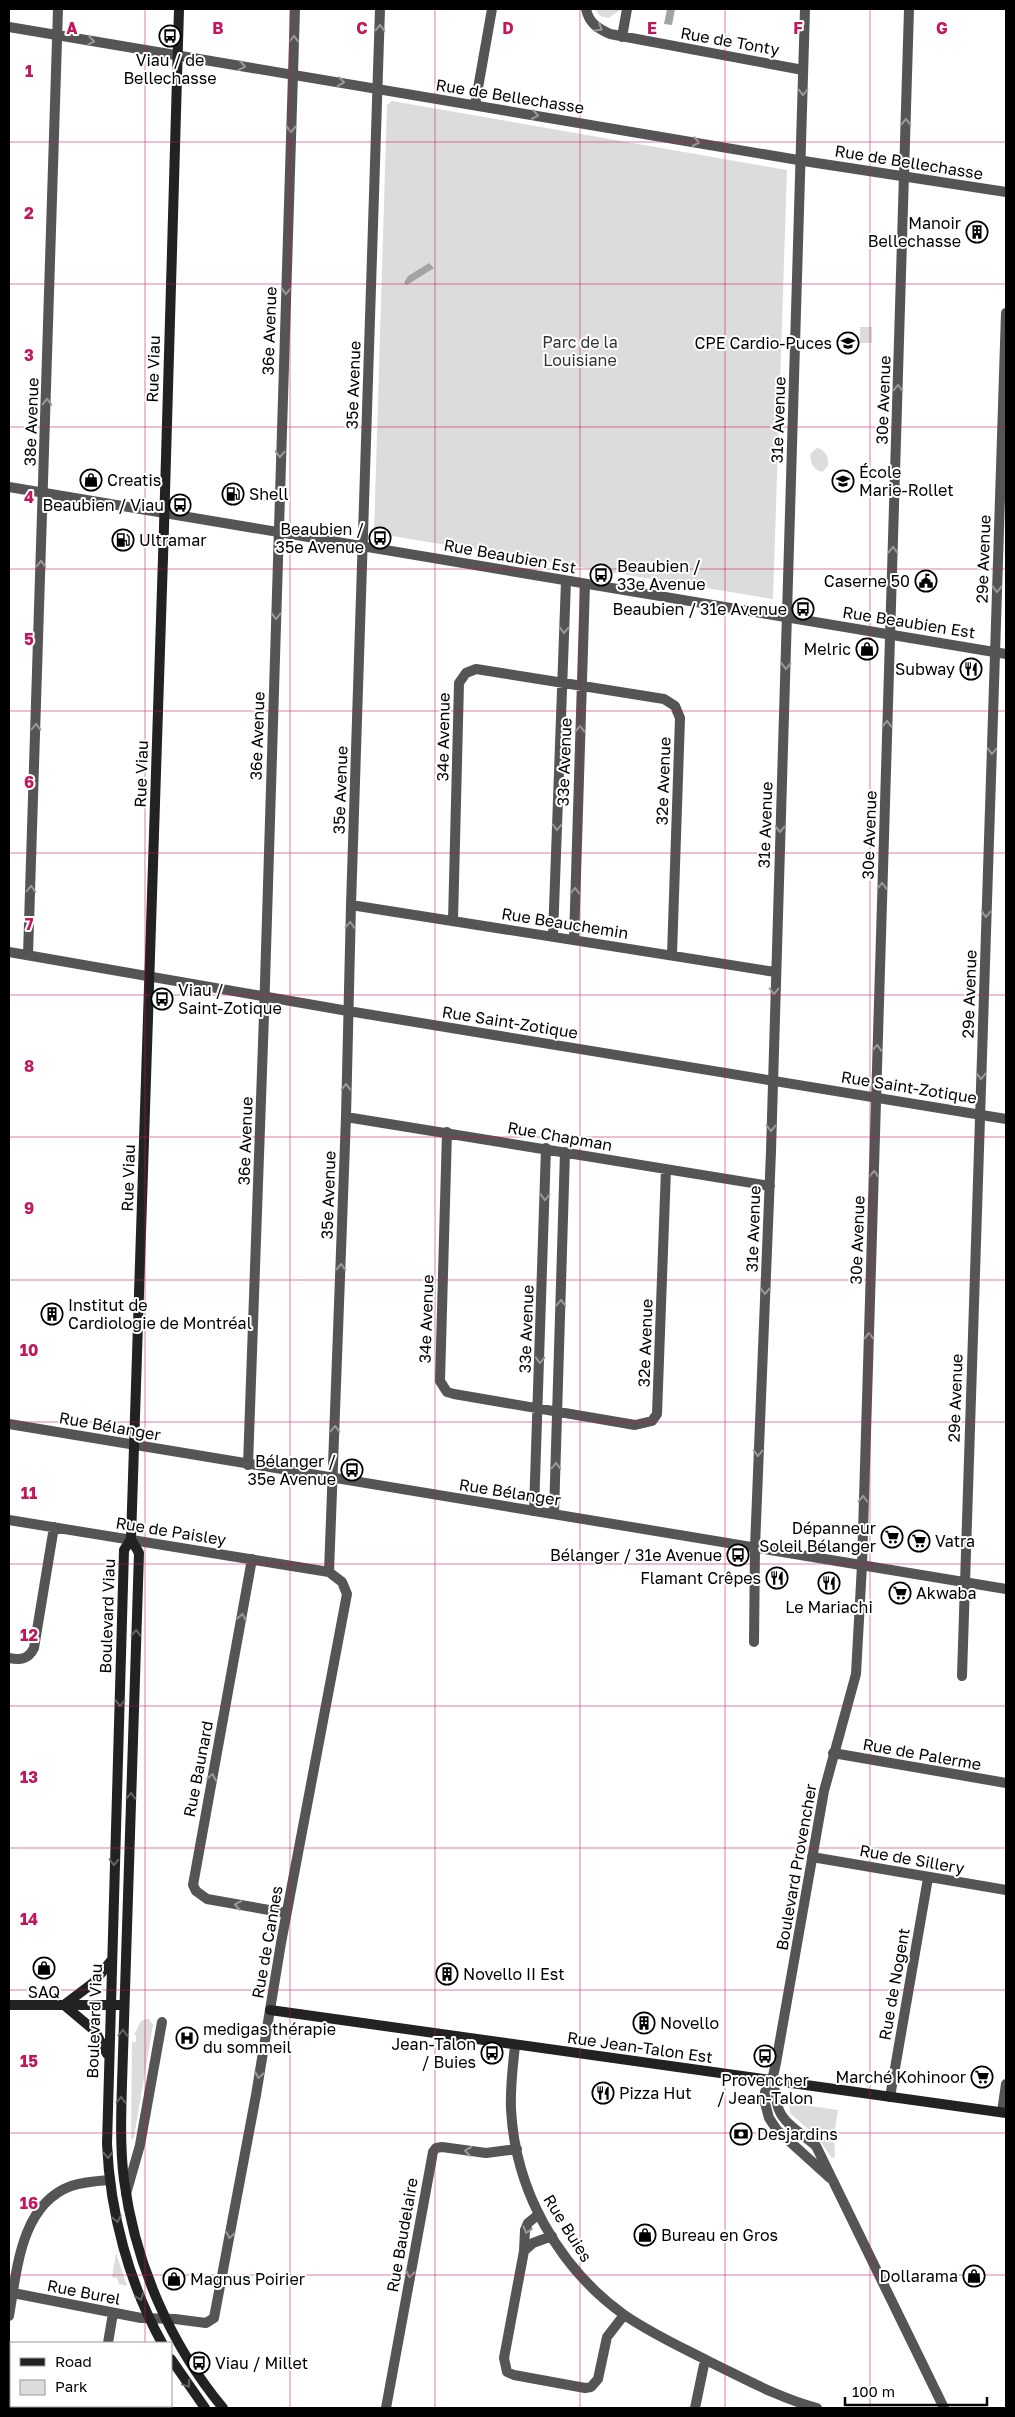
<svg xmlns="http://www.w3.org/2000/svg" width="1015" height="2417" font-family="'Golos Text',sans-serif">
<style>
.green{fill:#dcdcdc}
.water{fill:#a3a3a3}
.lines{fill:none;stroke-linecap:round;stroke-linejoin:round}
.minor{stroke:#555;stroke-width:10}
.tertiary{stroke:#555;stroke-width:10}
.secondary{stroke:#222;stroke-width:10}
.oneway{stroke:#999}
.oneway2{stroke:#646464}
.grid{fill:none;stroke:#c2185b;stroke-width:1;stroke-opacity:0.55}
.labels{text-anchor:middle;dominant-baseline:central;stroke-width:4;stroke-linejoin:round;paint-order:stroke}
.street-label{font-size:16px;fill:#000;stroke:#fff}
.poi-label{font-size:16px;fill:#000;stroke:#fff;text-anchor:start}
.park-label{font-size:16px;fill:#333;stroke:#fff}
.grid-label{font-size:16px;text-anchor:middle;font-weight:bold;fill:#c2185b;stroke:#fff;stroke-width:4;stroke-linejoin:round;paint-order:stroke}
</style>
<rect width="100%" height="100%" fill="#fff"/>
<!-- green -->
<path class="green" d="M595 9H621L609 18 600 16Z
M392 101 787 170 773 599 374 533 387 105Z
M860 327H872V343H860Z
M817 448C826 450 829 458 828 466L822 472C813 470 809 461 811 453Z
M146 2019H149L153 2025 134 2137 131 2140 132 2042H136V2035H134L141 2021Z
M789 2103 838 2110 834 2135 835 2157 832 2158 818 2138 790 2113Z
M116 2253 127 2286 119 2284 117 2278 112 2277Z"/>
<!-- water -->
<path class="water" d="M667 9H675L672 25 664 24Z
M429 263 434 268 407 285 404 283 408 276Z"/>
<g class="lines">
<!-- minor -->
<path class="minor" d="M586 9C589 23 597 28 610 34L803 70
M622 37 627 9
M475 105 492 9
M351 905 775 972
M453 921 459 683 466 673 476 669 664 699 675 706 680 718 672 955
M553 936 566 581
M574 940 585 584
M28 955 58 9
M346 1117 770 1186
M447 1132 440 1381 447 1392 454 1394 635 1425 652 1421 657 1414 666 1169
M248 1465 264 1015 295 9
M534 1511 546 1148
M554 1514 565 1152
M9 1520 329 1572 342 1582 347 1594 281 1943 256 2095 214 2318 206 2323 175 2319 141 2318 13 2293
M252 1559 193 1885 196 1891 207 1899 286 1913
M862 1565 909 9
M329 1572 346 1117 351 905 380 9
M754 1642 755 1547 771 1151 805 9
M9 1658C20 1660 28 1660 34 1648L54 1527
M962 1676 1006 313
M833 1753 1006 1783
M812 1857 1006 1890
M515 2045C513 2066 510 2087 511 2109 515 2190 558 2267 623 2314 650 2333 681 2347 710 2362 745 2379 779 2398 817 2408
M890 2097 928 1878
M1002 2112 1006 2084
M539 2214 528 2223 525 2230 524 2251 504 2358 507 2372 514 2375 585 2388 591 2387 598 2379 607 2337 624 2315
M524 2251 533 2243 552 2236
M9 2316C17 2271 20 2205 71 2186 83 2182 97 2181 110 2180
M108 2343 113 2313
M96 2408 97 2406
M386 2408 433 2152 436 2148 442 2147 486 2153 517 2149
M695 2408 705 2360"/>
<!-- tertiary -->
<path class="tertiary" d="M9 27 810 162 1006 192
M9 487 1006 654
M9 952 348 1011 1006 1119
M9 1424 1006 1589
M772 2080C776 2090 775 2100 779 2110 785 2125 804 2135 816 2146L944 2408
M830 2178 777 2130 769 2118 765 2103V2092L772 2080 776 2063 824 1791 856 1674 862 1565
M126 2194 140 2145 162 2022"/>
<!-- secondary -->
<path class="secondary" d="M131 1539 164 527 179 9
M131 1539 139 1553 122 2084C121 2116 120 2148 124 2180 135 2263 170 2344 223 2408
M131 1539 124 1550 107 2144C110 2213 129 2283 162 2343
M9 2005H124
M64 2005 95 2031 107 2054
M64 2005 93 1983 111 1961
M270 2010 1006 2113
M171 2359 205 2408"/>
</g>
<!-- one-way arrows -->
<defs><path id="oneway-chevron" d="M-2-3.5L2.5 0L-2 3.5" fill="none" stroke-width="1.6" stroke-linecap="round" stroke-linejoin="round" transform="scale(1.25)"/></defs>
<g class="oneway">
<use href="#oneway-chevron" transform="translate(380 28) rotate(-88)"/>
<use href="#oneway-chevron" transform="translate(599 28) rotate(32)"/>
<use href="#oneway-chevron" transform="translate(294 39) rotate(-88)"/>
<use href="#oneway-chevron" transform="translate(91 41) rotate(9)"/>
<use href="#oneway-chevron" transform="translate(242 66) rotate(10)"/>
<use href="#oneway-chevron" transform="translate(341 82) rotate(9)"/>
<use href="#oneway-chevron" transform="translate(803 92) rotate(91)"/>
<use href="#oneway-chevron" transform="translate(535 115) rotate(10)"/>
<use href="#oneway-chevron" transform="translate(906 122) rotate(-89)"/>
<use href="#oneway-chevron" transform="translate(291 129) rotate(92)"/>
<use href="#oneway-chevron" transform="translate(696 142) rotate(10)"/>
<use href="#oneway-chevron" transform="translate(286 291) rotate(92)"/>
<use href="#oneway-chevron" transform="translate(898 388) rotate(-88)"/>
<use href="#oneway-chevron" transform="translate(47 402) rotate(-88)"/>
<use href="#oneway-chevron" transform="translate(280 454) rotate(92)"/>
<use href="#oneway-chevron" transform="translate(893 550) rotate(-88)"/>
<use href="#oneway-chevron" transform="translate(41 564) rotate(-88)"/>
<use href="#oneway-chevron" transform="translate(997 589) rotate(92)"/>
<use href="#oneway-chevron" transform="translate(276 616) rotate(92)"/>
<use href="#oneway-chevron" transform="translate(564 630) rotate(93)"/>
<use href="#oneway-chevron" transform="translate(786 666) rotate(91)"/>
<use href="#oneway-chevron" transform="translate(887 724) rotate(-88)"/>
<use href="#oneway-chevron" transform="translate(36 727) rotate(-88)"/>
<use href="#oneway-chevron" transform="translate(580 729) rotate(-88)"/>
<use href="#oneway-chevron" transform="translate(992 751) rotate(92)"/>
<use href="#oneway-chevron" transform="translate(557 827) rotate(92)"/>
<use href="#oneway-chevron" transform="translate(780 829) rotate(92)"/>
<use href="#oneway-chevron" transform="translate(882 886) rotate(-88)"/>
<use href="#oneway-chevron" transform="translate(31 889) rotate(-88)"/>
<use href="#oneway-chevron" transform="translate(575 891) rotate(-88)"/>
<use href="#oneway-chevron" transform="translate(986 914) rotate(92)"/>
<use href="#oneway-chevron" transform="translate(350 925) rotate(-88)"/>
<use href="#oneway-chevron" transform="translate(774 991) rotate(91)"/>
<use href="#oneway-chevron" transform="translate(877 1048) rotate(-88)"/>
<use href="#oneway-chevron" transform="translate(981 1076) rotate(92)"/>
<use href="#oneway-chevron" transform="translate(346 1087) rotate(-89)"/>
<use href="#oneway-chevron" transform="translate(771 1128) rotate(91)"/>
<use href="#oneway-chevron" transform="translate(874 1174) rotate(-88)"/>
<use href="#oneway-chevron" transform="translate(545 1197) rotate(92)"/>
<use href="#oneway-chevron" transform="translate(341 1267) rotate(-88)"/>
<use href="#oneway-chevron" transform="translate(765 1291) rotate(92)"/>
<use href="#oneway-chevron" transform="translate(561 1303) rotate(-88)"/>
<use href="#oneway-chevron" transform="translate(869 1336) rotate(-88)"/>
<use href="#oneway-chevron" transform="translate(540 1360) rotate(92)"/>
<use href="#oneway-chevron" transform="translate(335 1429) rotate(-88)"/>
<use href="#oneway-chevron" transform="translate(758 1453) rotate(92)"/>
<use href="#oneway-chevron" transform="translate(556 1466) rotate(-88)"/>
<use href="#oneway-chevron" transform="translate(863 1499) rotate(-89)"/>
<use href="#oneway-chevron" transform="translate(242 1617) rotate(-79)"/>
<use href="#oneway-chevron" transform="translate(212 1777) rotate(-79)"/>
<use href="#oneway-chevron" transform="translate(238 1905) rotate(-170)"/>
<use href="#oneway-chevron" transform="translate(259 2075) rotate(100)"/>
<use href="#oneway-chevron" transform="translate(468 2151) rotate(-172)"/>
<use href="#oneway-chevron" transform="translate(527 2230) rotate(107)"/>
<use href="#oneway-chevron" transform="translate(230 2235) rotate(100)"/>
<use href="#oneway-chevron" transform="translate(410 2274) rotate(100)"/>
</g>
<g class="oneway2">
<use href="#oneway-chevron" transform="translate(136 1633) rotate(-88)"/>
<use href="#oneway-chevron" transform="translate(120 1703) rotate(92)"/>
<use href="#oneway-chevron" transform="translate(131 1796) rotate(-88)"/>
<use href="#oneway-chevron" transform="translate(114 1862) rotate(92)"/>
<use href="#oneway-chevron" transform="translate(123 2033) rotate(-88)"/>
<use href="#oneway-chevron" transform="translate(121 2100) rotate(-89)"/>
<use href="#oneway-chevron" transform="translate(108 2155) rotate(87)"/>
<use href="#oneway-chevron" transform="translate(117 2219) rotate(78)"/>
<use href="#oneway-chevron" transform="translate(140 2297) rotate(69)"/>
<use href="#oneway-chevron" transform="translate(187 2384) rotate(56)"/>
</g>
<!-- grid -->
<path class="grid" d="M145 9V2343M290 9V2408M435 9V2408M580 9V2408M725 9V2408M870 9V2408M9 142H1006M9 284H1006M9 427H1006M9 569H1006M9 711H1006M9 853H1006M9 995H1006M9 1137H1006M9 1280H1006M9 1422H1006M9 1564H1006M9 1706H1006M9 1848H1006M9 1990H1006M9 2133H1006M9 2275H1006M145 2406V2408"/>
<!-- icons -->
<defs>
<g id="bus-ring" transform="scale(1.125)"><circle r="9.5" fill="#fff" stroke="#000" stroke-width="1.5"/><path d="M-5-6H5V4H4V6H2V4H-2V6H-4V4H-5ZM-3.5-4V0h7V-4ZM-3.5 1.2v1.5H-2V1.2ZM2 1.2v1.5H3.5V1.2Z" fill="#000"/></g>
<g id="building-ring" transform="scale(1.125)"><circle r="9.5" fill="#fff" stroke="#000" stroke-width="1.5"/><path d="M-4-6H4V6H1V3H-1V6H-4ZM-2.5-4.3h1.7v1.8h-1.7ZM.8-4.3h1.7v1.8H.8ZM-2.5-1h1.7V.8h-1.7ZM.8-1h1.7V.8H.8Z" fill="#000"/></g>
<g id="school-ring" transform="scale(1.125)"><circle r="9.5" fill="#fff" stroke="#000" stroke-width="1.5"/><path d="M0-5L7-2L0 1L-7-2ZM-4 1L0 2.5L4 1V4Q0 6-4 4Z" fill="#000"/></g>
<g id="shop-ring" transform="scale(1.125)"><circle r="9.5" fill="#fff" stroke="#000" stroke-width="1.5"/><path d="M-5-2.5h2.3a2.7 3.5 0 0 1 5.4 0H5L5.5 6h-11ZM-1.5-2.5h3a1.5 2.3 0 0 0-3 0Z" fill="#000"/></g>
<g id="fuel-ring" transform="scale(1.125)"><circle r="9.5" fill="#fff" stroke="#000" stroke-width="1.5"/><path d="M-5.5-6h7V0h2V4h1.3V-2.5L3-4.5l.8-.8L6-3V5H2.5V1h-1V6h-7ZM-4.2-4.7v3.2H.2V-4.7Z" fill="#000"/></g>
<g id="civic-ring" transform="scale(1.125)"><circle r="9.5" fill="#fff" stroke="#000" stroke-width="1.5"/><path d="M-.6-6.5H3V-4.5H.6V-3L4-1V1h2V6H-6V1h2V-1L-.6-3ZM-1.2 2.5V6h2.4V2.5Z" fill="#000"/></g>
<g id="restaurant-ring" transform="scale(1.125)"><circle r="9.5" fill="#fff" stroke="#000" stroke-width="1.5"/><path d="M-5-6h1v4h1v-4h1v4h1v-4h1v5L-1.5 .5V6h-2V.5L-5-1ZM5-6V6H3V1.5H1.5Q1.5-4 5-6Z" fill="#000"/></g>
<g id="supermarket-ring" transform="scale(1.125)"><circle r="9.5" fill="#fff" stroke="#000" stroke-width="1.5"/><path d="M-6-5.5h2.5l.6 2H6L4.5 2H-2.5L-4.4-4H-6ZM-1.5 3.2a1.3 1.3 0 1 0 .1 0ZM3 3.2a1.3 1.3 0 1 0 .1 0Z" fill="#000"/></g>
<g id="hospital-ring" transform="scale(1.125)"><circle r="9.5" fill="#fff" stroke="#000" stroke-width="1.5"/><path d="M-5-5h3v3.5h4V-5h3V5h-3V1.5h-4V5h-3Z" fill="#000"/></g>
<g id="bank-ring" transform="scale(1.125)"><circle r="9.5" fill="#fff" stroke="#000" stroke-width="1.5"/><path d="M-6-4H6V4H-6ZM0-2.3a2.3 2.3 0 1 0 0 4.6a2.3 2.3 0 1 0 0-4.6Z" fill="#000"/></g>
</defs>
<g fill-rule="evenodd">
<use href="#bus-ring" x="170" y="36"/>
<use href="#building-ring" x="977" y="232"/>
<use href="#school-ring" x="848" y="343"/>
<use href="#shop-ring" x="91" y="480"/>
<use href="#school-ring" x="843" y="481"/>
<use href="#fuel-ring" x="233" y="494"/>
<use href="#bus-ring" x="180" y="505"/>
<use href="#bus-ring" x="380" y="538"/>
<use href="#fuel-ring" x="123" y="540"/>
<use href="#bus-ring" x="601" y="575"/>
<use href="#civic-ring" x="926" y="581"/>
<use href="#bus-ring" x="803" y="609"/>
<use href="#shop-ring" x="867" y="649"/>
<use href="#restaurant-ring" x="971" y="669"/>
<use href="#bus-ring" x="162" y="999"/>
<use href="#building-ring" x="52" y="1314"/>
<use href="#bus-ring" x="352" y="1470"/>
<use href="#supermarket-ring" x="892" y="1537"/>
<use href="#supermarket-ring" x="919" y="1541"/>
<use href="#bus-ring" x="738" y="1555"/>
<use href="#restaurant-ring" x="777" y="1578"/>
<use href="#restaurant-ring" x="829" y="1583"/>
<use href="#supermarket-ring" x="900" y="1593"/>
<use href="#shop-ring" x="44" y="1968"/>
<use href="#building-ring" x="447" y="1974"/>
<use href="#building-ring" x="644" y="2023"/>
<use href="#hospital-ring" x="187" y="2038"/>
<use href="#bus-ring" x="492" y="2053"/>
<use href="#bus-ring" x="765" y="2056"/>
<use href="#supermarket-ring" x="982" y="2077"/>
<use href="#restaurant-ring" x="603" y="2093"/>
<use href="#bank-ring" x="741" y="2134"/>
<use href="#shop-ring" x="645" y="2235"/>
<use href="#shop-ring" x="974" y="2276"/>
<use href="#shop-ring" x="174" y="2279"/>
<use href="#bus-ring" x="199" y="2363"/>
</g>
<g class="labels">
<!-- street labels -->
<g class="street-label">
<text transform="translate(730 41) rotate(10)">Rue de Tonty</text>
<text transform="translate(510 96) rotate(9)">Rue de Bellechasse</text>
<text transform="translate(909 162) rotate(9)">Rue de Bellechasse</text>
<text transform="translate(269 331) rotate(-88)">36e Avenue</text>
<text transform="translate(153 369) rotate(-88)">Rue Viau</text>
<text transform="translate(353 385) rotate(-88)">35e Avenue</text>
<text transform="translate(883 400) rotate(-88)">30e Avenue</text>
<text transform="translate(778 420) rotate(-88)">31e Avenue</text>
<text transform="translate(31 422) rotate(-88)">38e Avenue</text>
<text transform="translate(510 556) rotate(10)">Rue Beaubien Est</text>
<text transform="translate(983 559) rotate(-88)">29e Avenue</text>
<text transform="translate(909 622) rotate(9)">Rue Beaubien Est</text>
<text transform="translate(257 736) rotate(-88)">36e Avenue</text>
<text transform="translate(443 737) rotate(-89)">34e Avenue</text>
<text transform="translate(564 762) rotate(-88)">33e Avenue</text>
<text transform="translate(141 774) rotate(-88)">Rue Viau</text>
<text transform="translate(663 781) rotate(-88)">32e Avenue</text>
<text transform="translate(340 790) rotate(-88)">35e Avenue</text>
<text transform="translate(765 825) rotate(-88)">31e Avenue</text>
<text transform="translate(869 835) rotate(-88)">30e Avenue</text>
<text transform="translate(565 923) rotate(9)">Rue Beauchemin</text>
<text transform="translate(969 994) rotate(-88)">29e Avenue</text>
<text transform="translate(510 1022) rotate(9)">Rue Saint-Zotique</text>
<text transform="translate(909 1087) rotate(9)">Rue Saint-Zotique</text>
<text transform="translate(560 1136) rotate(10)">Rue Chapman</text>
<text transform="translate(245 1141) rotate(-88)">36e Avenue</text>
<text transform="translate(128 1178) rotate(-88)">Rue Viau</text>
<text transform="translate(328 1195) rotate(-88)">35e Avenue</text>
<text transform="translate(753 1229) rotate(-88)">31e Avenue</text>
<text transform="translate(857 1240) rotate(-88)">30e Avenue</text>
<text transform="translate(426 1319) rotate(-88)">34e Avenue</text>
<text transform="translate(526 1329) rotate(-88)">33e Avenue</text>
<text transform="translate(645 1343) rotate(-88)">32e Avenue</text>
<text transform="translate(955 1398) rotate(-88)">29e Avenue</text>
<text transform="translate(110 1426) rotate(10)">Rue Bélanger</text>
<text transform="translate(510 1492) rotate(9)">Rue Bélanger</text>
<text transform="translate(171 1531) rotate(9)">Rue de Paisley</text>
<text transform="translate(107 1616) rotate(-88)">Boulevard Viau</text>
<text transform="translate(922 1754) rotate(10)">Rue de Palerme</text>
<text transform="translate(198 1769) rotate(-79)">Rue Baunard</text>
<text transform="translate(912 1859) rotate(10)">Rue de Sillery</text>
<text transform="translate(796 1867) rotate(-80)">Boulevard Provencher</text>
<text transform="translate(267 1942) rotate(-80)">Rue de Cannes</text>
<text transform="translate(894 1984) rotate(-80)">Rue de Nogent</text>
<text transform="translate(94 2021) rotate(-88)">Boulevard Viau</text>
<text transform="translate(640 2047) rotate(8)">Rue Jean-Talon Est</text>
<text transform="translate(568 2228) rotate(58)">Rue Buies</text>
<text transform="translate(402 2235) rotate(-80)">Rue Baudelaire</text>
<text transform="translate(84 2292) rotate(11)">Rue Burel</text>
</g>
<!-- poi labels -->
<g class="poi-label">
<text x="170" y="60" text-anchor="middle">Viau / de<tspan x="170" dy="18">Bellechasse</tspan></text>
<text x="961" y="223" text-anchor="end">Manoir<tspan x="961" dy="18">Bellechasse</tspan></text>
<text x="832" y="343" text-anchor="end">CPE Cardio-Puces</text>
<text x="859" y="472">École<tspan x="859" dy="18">Marie-Rollet</tspan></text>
<text x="107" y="480">Creatis</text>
<text x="249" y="494">Shell</text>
<text x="164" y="505" text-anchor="end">Beaubien / Viau</text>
<text x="364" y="529" text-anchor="end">Beaubien /<tspan x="364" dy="18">35e Avenue</tspan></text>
<text x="139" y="540">Ultramar</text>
<text x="617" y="566">Beaubien /<tspan x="617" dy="18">33e Avenue</tspan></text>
<text x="910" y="581" text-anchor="end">Caserne 50</text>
<text x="787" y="609" text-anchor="end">Beaubien / 31e Avenue</text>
<text x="851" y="649" text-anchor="end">Melric</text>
<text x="955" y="669" text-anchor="end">Subway</text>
<text x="178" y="990">Viau /<tspan x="178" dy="18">Saint-Zotique</tspan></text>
<text x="68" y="1305">Institut de<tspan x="68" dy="18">Cardiologie de Montréal</tspan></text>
<text x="336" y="1461" text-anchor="end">Bélanger /<tspan x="336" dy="18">35e Avenue</tspan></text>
<text x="876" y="1528" text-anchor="end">Dépanneur<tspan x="876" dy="18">Soleil Bélanger</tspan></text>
<text x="935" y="1541">Vatra</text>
<text x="722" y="1555" text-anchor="end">Bélanger / 31e Avenue</text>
<text x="761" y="1578" text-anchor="end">Flamant Crêpes</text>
<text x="916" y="1593">Akwaba</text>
<text x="829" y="1607" text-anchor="middle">Le Mariachi</text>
<text x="463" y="1974">Novello II Est</text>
<text x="44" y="1992" text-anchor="middle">SAQ</text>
<text x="660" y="2023">Novello</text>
<text x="203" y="2029">medigas thérapie<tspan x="203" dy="18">du sommeil</tspan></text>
<text x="476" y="2044" text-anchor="end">Jean-Talon<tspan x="476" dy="18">/ Buies</tspan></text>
<text x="966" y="2077" text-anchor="end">Marché Kohinoor</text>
<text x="765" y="2080" text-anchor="middle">Provencher<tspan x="765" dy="18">/ Jean-Talon</tspan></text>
<text x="619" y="2093">Pizza Hut</text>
<text x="757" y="2134">Desjardins</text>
<text x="661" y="2235">Bureau en Gros</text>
<text x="958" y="2276" text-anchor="end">Dollarama</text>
<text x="190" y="2279">Magnus Poirier</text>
<text x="215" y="2363">Viau / Millet</text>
</g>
<!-- park labels -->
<g class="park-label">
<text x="580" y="342">Parc de la<tspan x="580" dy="18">Louisiane</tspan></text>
</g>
</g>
<g class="grid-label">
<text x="72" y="34">A</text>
<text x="218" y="34">B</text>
<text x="362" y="34">C</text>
<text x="508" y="34">D</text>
<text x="652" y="34">E</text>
<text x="798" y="34">F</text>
<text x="942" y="34">G</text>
<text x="29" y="77">1</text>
<text x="29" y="219">2</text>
<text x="29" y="361">3</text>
<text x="29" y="503">4</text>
<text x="29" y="645">5</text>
<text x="29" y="788">6</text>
<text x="29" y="930">7</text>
<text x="29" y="1072">8</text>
<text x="29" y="1214">9</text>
<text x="29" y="1356">10</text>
<text x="29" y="1499">11</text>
<text x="29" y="1641">12</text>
<text x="29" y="1783">13</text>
<text x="29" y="1925">14</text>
<text x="29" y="2067">15</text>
<text x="29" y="2209">16</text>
</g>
<!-- border -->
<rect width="1015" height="2417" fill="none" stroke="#000000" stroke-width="20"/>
<!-- legend -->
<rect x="10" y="2342" width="162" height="65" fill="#ffffff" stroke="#999999"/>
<rect x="20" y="2358" width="25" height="8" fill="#222222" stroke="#999999"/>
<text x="55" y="2367" font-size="15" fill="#000000">Road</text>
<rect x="20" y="2380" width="25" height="15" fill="#dcdcdc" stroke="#999999"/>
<text x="55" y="2392" font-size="15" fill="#000000">Park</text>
<!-- scale -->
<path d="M845 2397v8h142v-8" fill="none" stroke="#000000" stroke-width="2.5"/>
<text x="852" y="2397" font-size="15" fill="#000000" stroke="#ffffff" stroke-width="4" paint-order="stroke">100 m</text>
</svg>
